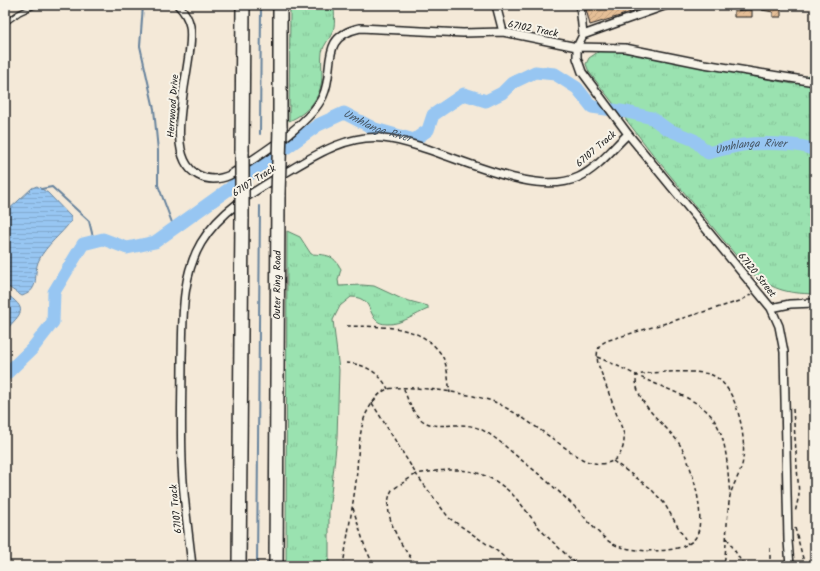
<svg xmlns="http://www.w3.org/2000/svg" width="820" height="571" font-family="Kalam,sans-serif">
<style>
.grass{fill:url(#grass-tufts);stroke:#5b7f66}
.water{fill:url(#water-rules);stroke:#66829c}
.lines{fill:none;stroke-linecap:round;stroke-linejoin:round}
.stream{stroke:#66829c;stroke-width:2}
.river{stroke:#97c6f2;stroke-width:13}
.building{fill:url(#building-hatch);stroke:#1c1c1c}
.service-casing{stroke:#1c1c1c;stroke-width:6}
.minor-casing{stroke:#1c1c1c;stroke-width:10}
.motorway-casing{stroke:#1c1c1c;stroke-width:16}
.path{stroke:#1c1c1c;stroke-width:1.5;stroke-dasharray:4 3;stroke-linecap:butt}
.service{stroke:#f7f3e8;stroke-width:3.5}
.minor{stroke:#f7f3e8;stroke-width:7}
.motorway{stroke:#f7f3e8;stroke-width:13}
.motorway-bridge-casing{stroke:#1c1c1c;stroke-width:16;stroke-linecap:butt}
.motorway-bridge{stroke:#f7f3e8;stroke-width:13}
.labels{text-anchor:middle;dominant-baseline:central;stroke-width:4;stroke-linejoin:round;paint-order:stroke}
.street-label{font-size:10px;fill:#1c1c1c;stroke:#f7f3e8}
.water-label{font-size:11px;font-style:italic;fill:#475867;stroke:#f7f3e8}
</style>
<defs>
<pattern id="grass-tufts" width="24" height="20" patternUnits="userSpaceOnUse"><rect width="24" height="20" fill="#9ae2b0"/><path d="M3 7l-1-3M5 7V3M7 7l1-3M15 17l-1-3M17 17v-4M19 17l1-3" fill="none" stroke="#84c197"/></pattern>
<pattern id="water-rules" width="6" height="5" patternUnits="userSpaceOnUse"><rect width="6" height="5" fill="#97c6f2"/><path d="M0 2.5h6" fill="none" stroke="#82aacf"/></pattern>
<pattern id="building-hatch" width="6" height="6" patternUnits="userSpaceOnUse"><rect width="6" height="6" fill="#e6bf97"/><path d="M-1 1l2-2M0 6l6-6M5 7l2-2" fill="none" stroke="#c5a482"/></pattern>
</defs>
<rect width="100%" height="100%" fill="#f4e9d8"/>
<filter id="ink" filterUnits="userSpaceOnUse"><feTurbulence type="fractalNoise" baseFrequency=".025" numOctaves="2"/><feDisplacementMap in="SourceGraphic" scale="8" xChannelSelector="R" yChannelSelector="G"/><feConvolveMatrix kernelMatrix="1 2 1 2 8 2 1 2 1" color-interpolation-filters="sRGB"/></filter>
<g filter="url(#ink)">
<!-- grass -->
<path class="grass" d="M290 5H334C334 13 336 26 332 33 329 40 324 44 322 52 321 60 322 68 322 77 321 98 308 113 289 121Z
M601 50 616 51 793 84 815 71V294C784 293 773 290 748 270L655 157 589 72 586 64 589 58Z
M287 231 300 237 311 254C327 255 333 254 341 269L338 280 339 286 362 285 374 286 402 299 428 306V309C416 314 400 325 387 324 365 324 377 297 351 297L340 306 333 320 339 370 337 438 329 512V566H286Z"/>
<!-- water -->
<path class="water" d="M37 186 48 193 71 217V221C62 234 46 245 39 260 32 274 42 289 22 296L5 285V213L32 188Z
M5 293C29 310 22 312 5 331Z"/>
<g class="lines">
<!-- stream -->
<path class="stream" d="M143 5 140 46 154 109 158 151V185L174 228
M260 134 261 5
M810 147 815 138
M259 168 260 159
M41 189 52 187 89 221 94 241
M257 566 260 206"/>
<!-- river -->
<path class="river" id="s1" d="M5 375 32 349 53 322 54 292 83 244 103 239 127 248 155 242 318 125 344 113 375 129 414 140 428 130 433 115 464 94 486 101 502 93 512 83 535 72 555 74 577 88 592 107 627 112 652 118 667 129 694 140 708 153C719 150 730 147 742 145 758 143 802 142 815 151"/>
</g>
<!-- building -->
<path class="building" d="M585 5H649L620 16 590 25Z
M781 6V17H773V12L762 10 763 7Z
M752 10V17H734V11Z"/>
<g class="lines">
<!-- service casing -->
<g class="service-casing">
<path id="service" d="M5 23 19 13 36 5"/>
</g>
<!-- minor casing -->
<g class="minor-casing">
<path id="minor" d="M178 5C184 11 188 17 190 26 196 62 158 154 198 175 209 181 219 180 230 175 257 156 309 126 323 96 336 68 318 37 360 28L463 33 503 32 577 47 625 48 704 64 815 82
M496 5 503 32
M580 5 583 35
M667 5 583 35 577 47V58L582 72 628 134 771 308 779 326 784 352 788 541 790 566
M771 308 790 304 815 303
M192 566C189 538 185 509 183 481 180 440 182 399 182 358 183 320 181 277 201 243 220 211 254 191 285 173 314 156 347 134 383 138 439 144 528 201 579 177 598 168 613 148 628 134"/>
</g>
<!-- motorway casing -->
<g class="motorway-casing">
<g id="motorway">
<path d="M280 128V5"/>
<path d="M242 153 243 5"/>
<path d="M239 566 242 218"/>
<path id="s2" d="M276 566 278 195"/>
</g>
</g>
<!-- path -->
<path class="path" d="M347 326C379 327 420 323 441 354 448 364 448 381 450 393
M597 357C612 363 624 369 638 376 660 387 698 398 712 417 728 438 727 469 730 494
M346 363C365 364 379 372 388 389
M404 389C423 450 451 411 486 432 498 439 508 449 519 458 539 474 558 490 576 508 586 518 600 537 613 544 630 553 688 556 697 535 706 515 691 459 678 442 663 421 634 404 636 375 650 372 702 369 714 376 737 388 746 435 743 459 742 472 733 483 730 496 726 519 727 543 724 566
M372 403 416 474 392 490C379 512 403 551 418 566
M793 409 799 495 795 513
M613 461 649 487 664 503 688 544
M353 508 365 547 374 566
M795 528 805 566
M727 538 744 566
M343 566C347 538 352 510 356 482 358 461 358 436 365 416 369 407 378 392 388 389 408 384 480 394 499 404 528 419 554 441 582 459 604 470 626 462 624 434L598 364C596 352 597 344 609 340L740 301 752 294
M514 566 497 551 449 518 416 474C456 467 484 466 514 496 524 507 532 519 541 530 552 542 566 554 578 566
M770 566V548"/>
<!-- service -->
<use href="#service" class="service"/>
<!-- minor -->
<use href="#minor" class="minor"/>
<!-- motorway -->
<use href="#motorway" class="motorway"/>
<!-- motorway-bridge casing -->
<g class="motorway-bridge-casing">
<path id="motorway-bridge" d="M278 195 280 128
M242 218V153"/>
</g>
<!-- motorway-bridge -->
<use href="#motorway-bridge" class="motorway-bridge"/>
</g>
</g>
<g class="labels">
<!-- street labels -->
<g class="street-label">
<text transform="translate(533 29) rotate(11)">67102 Track</text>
<text transform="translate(173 106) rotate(-86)">Herrwood Drive</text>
<text transform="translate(596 149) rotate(-41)">67107 Track</text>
<text transform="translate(254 181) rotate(-33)">67107 Track</text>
<text transform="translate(757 275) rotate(51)">67120 Street</text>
<text stroke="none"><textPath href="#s2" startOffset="281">Outer Ring Road</textPath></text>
<text transform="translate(176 509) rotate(-96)">67107 Track</text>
</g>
<!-- water labels -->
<g class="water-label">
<text stroke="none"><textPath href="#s1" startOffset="498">Umhlanga River</textPath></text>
<text stroke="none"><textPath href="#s1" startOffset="930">Umhlanga River</textPath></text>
</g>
</g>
<!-- margin -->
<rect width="820" height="571" fill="none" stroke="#f7f3e8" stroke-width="20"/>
<rect x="10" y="10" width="800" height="551" fill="none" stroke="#1c1c1c" stroke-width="1.5" filter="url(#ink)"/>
</svg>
